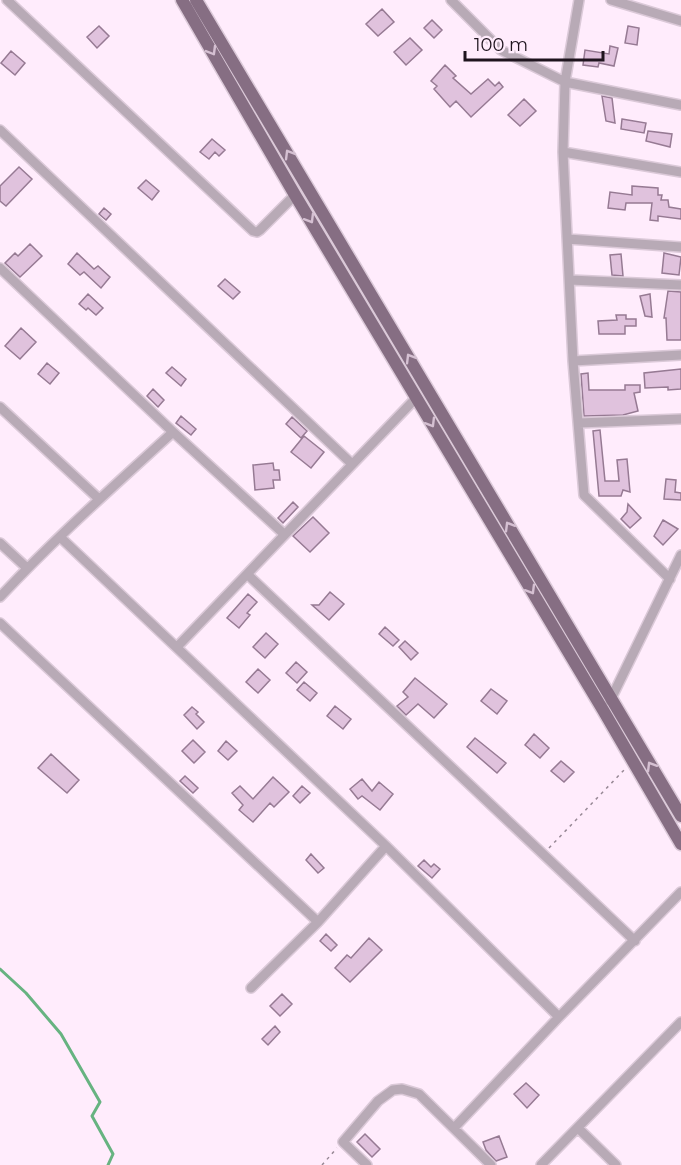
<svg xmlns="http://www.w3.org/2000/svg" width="681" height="1165" font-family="Montserrat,sans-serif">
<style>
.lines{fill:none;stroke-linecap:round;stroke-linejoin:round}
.stream{stroke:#67b381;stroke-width:3}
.building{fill:#e0c2dd;stroke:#967a93;stroke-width:1.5}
.minor-casing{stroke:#dbc9d8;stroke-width:12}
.major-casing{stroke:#dbc9d8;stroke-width:15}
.path{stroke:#978895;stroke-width:1.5;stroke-dasharray:3 4.5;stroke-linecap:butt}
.minor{stroke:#b8aab6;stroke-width:9}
.major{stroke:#866e83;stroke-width:12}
.oneway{stroke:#d5c0d2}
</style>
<rect width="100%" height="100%" fill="#ffecfc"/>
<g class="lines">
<!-- stream -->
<path class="stream" d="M0 969 26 993 61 1034 100 1102 92 1116 113 1154 108 1165"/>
</g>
<!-- building -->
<path class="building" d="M382 9 394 22 378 36 366 24Z
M432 20 442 30 434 38 424 28Z
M99 26 109 36 97 48 87 37Z
M628 26 639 28 637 45 625 43Z
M410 38 422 50 406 65 394 52Z
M610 46 618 48 614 66 599 63 598 67 583 65 585 50 609 54Z
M11 51 25 63 15 75 1 63Z
M445 65 456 76 453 78 471 94 488 79 495 86 499 82 503 87 471 117 456 101 450 107 434 89 437 86 431 81Z
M602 96 612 98 615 123 606 121Z
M524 99 536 111 520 126 508 115Z
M622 119 646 123 644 133 621 129Z
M648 131 672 134 670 147 646 141Z
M212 139 225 150 219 156 215 152 209 159 200 152Z
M19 167 32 179 6 206 0 201V186Z
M146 180 159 191 152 200 138 188Z
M632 186 658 188V195H662L661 200H668L669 207 681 209V219L658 216V221L650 220 652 203H626L625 210 608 208 610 192 632 195Z
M104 208 111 214 106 220 99 214Z
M30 244 42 256 20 277 5 263 15 253 18 256Z
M77 253 94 269 98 266 110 277 101 288 84 272 80 275 68 264Z
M664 253 681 257 679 275 662 273Z
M621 254 623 276 612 275 610 255Z
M225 279 240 292 233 299 218 286Z
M668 291 681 292V340H667L666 318H664Z
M88 294 103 308 96 315 88 308 86 310 79 304Z
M650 294 652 317 645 316 640 296Z
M616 315H626V319H636V326H625V334H599L598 321 617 320Z
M21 328 36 342 20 359 5 346Z
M47 363 59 373 50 384 38 374Z
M172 367 186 379 181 386 166 373Z
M681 369V389L668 390V387L645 388 644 373Z
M588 373 589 390H625V385H640V392L634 393 638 411 623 415 584 416 581 374Z
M153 389 164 400 158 407 147 396Z
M181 416 196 429 191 435 176 423Z
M292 417 307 431 301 438 286 424Z
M600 430 605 481H619L617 460 627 459 630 492 623 490 621 496H599L593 431Z
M304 436 324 452 311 468 291 452Z
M273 463 274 470H279L280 480H273L274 488 255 490 253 465Z
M666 479 676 480 675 492 681 493V500L664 499Z
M293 502 298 507 283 523 278 518Z
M628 504 641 518 630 528 621 519 627 512Z
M313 517 329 533 310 552 293 536Z
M663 520 678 529 663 545 654 536Z
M330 592 344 604 329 620 312 605H319Z
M248 594 257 602 247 613 250 615 239 628 227 618Z
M385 627 399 640 393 646 379 634Z
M266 633 278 644 265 658 253 647Z
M405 641 418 653 411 660 399 647Z
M296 662 307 672 297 683 286 673Z
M258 669 270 680 258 693 246 682Z
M415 678 447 704 434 718 418 704 406 715 397 706 408 697 403 692Z
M304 682 317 693 310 701 297 690Z
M491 689 507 701 497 714 481 701Z
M335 706 351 719 343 729 327 716Z
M192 707 198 712 196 714 204 722 197 729 184 715Z
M534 734 549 748 540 758 525 745Z
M475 738 506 763 497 773 467 747Z
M193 740 205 752 194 763 182 751Z
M226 741 237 751 228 760 218 751Z
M51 754 79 780 67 793 38 768Z
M561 761 574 772 564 782 551 771Z
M185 776 198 788 193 793 180 781Z
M273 777 289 792 274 807 270 803 253 822 239 810 243 805 232 793 240 786 253 799Z
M362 779 372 791 379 782 393 794 380 810 362 796 358 799 350 789Z
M302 786 310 793 300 803 293 796Z
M311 854 324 868 318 873 306 860Z
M424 860 431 867 434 864 440 869 432 878 418 866Z
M326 934 337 945 331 951 320 941Z
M369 938 382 950 350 982 335 968 347 955 351 958Z
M282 994 292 1004 280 1016 270 1006Z
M275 1026 280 1032 268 1045 262 1039Z
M526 1083 539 1095 527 1108 514 1094Z
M365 1134 380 1149 372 1157 357 1142Z
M499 1136 507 1157 496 1161 486 1150 483 1142Z"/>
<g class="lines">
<!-- minor casing -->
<g class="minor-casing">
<path id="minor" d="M7 0 253 231 257 232 260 230 295 195
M451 0 501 50 565 82 681 105
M579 0 565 82 563 152 573 361 584 495 670 579
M611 0 681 21
M0 130 352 464
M563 152 681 172
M568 239 681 247
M0 268 173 432 284 534
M570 280 681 285
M573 361 681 355
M0 407 99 499
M579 423 681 419
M60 537 386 846 559 1017
M0 543 27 568
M248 575 635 941
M0 597C54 539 114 486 173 432
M0 623 318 922 386 846
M177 647 416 398
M610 701 681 555
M251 988 318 922
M454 1128 559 1017 681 892
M578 1128 616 1165
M367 1165 343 1142 378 1101 393 1090 402 1089 419 1094 491 1165
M541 1165 681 1022"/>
</g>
<!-- major casing -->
<g class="major-casing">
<path id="major" d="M182 0 295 195 603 710 681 844
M196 0 681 816"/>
</g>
<!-- path -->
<path class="path" d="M549 848 625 769
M322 1165 337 1148"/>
<!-- minor -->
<use href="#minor" class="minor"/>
<!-- major -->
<use href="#major" class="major"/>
</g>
<!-- one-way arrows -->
<defs><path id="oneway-chevron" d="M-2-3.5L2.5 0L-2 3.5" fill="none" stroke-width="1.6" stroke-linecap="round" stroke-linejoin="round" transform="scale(1.5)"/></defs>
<g class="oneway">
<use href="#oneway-chevron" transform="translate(212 51) rotate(60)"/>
<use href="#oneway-chevron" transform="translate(289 154) rotate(-121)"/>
<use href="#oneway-chevron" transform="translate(310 219) rotate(59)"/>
<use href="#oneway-chevron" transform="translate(410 358) rotate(-121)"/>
<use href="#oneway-chevron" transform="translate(431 423) rotate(59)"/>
<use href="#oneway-chevron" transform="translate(509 526) rotate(-121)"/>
<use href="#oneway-chevron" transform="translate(531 590) rotate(59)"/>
<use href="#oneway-chevron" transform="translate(651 766) rotate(-121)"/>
</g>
<!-- scale -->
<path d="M465 51v9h138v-9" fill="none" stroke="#1f141e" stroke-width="3"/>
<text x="474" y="51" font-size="18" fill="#1f141e" stroke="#ffecfc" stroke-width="4.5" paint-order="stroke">100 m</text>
</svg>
